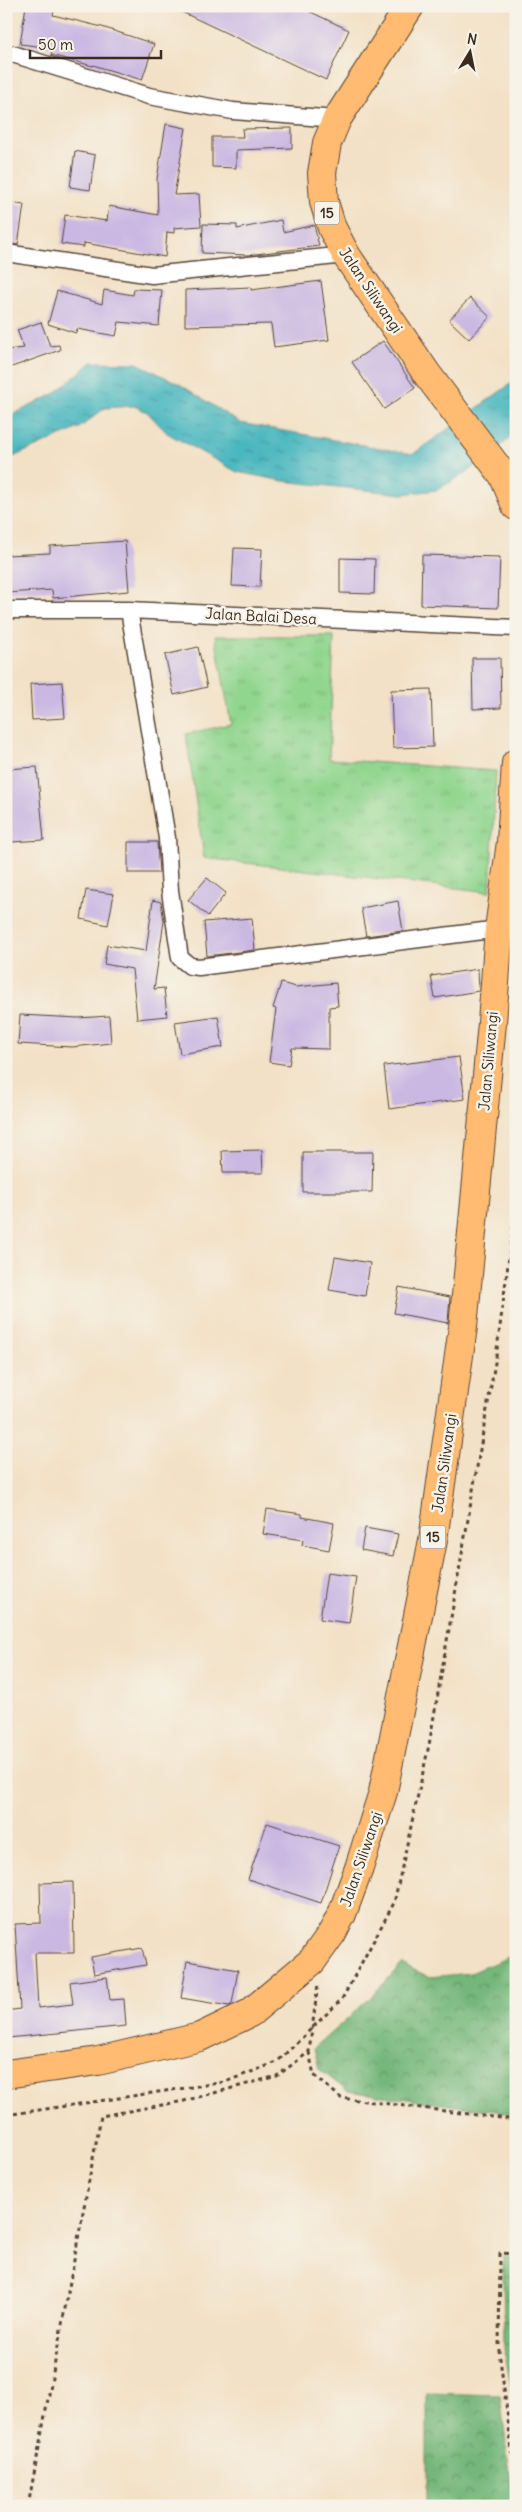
<svg xmlns="http://www.w3.org/2000/svg" width="522" height="2512" font-family="Delius,sans-serif">
<style>
.grass{fill:url(#grass-tufts);stroke:#668056}
.forest{fill:url(#forest-crowns);stroke:#58704c}
.water{fill:url(#water-ripples);stroke:#42706e}
.building{fill:#cab7e2}
.lines{fill:none;stroke-linecap:round;stroke-linejoin:round}
.street-casing{stroke:#564537;stroke-width:19}
.highway-casing{stroke:#564537;stroke-width:30}
.path{stroke:#564537;stroke-width:3;stroke-dasharray:4 4;stroke-linecap:butt}
.street{stroke:#fff;stroke-width:16}
.highway{stroke:#ffbb71;stroke-width:28}
.labels{text-anchor:middle;dominant-baseline:central;stroke-width:5;stroke-linejoin:round;paint-order:stroke}
.shield{fill:#f7f3e8;stroke:#73665b;stroke-width:1}
.shield-label{font-size:14px;font-weight:bold;fill:#3b2a1e}
.street-label{font-size:15px;fill:#3b2a1e;stroke:#f7f3e8}
</style>
<defs>
<pattern id="grass-tufts" width="24" height="20" patternUnits="userSpaceOnUse" patternTransform="scale(1.25)"><rect width="24" height="20" fill="#91d68f"/><path d="M3 7l-1-3M5 7V3M7 7l1-3M15 17l-1-3M17 17v-4M19 17l1-3" fill="none" stroke="#7eb87b"/></pattern>
<pattern id="forest-crowns" width="20" height="18" patternUnits="userSpaceOnUse" patternTransform="scale(1.25)"><rect width="20" height="18" fill="#74b77a"/><path d="M2 6a3 3 0 1 1 6 0M12 15a3 3 0 1 1 6 0" fill="none" stroke="#609563"/></pattern>
<pattern id="water-ripples" width="26" height="14" patternUnits="userSpaceOnUse" patternTransform="scale(1.25)"><rect width="26" height="14" fill="#48b7bf"/><path d="M2 4q2-2 4 0t4 0M15 11q2-2 4 0t4 0" fill="none" stroke="#3d959b"/></pattern>
</defs>
<rect width="100%" height="100%" fill="#f7f3e8"/>
<filter id="ink" filterUnits="userSpaceOnUse"><feTurbulence type="fractalNoise" baseFrequency=".02" numOctaves="2"/><feDisplacementMap in="SourceGraphic" scale="10" xChannelSelector="R" yChannelSelector="G"/><feConvolveMatrix kernelMatrix="1 2 1 2 8 2 1 2 1" color-interpolation-filters="sRGB"/></filter>
<filter id="wash" filterUnits="userSpaceOnUse"><feTurbulence type="fractalNoise" baseFrequency=".0096" numOctaves="4" result="noise"/><feDisplacementMap in="SourceGraphic" scale="20" xChannelSelector="R" yChannelSelector="G"/><feGaussianBlur stdDeviation="1.12" result="paint"/><feColorMatrix in="noise" values="0 0 0 0 0 0 0 0 0 0 0 0 0 0 0 0 0 1.4 0 .05"/><feComposite in="paint" operator="in"/></filter>
<g filter="url(#wash)">
<rect width="100%" height="100%" fill="#f2e1c6"/>
<!-- grass -->
<path class="grass" d="M215 636H334L329 759 496 771 490 892 204 858 186 734 231 724Z"/>
<!-- forest -->
<path class="forest" d="M516 1950V2114L347 2091 319 2069 314 2048 368 2000 402 1964 429 1977 471 1973 511 1956Z
M503 2257 516 2258V2394L512 2393 504 2349Z
M427 2393 500 2395 514 2506H427Z"/>
<!-- water -->
<path class="water" d="M92 362 137 363 181 385 240 423 413 454 516 380V434L467 472 437 490 402 494 283 481 237 472 167 433 147 412 134 406 105 408 79 428 6 460V418L54 394Z"/>
<g id="blocks">
<!-- building -->
<path class="building" d="M26 6H55L53 15 102 27 154 44 142 80 93 65V66L51 55 53 48 20 44Z
M169 6H298L349 30 326 80Z
M166 124 186 128 174 195 199 194 201 226 174 228V233L167 232 165 257 84 243V247L61 244 65 215 107 221 109 206 158 215 157 179Z
M292 128V148L236 150V168L212 167V137H243L242 129Z
M75 151 95 155 90 190 70 187Z
M6 202 24 205 18 245 6 243Z
M281 220 283 232 314 225 319 246 248 255 202 253 203 224 237 225V229Z
M321 281 329 340 274 347 271 324 185 326V290L251 287V290Z
M134 289 162 290 159 326 119 322 116 336 77 329 76 333 48 324 57 291 102 304 104 290 133 295Z
M470 298 490 317 469 339 449 320Z
M41 322 50 346 59 345 60 350 6 369V350L24 348 17 330Z
M383 341 415 388 384 409 352 362Z
M125 541 129 591 53 598 52 590 6 593V555L50 553V546Z
M234 548 262 549 260 587 232 586Z
M422 555 500 557 498 608 421 605Z
M340 558 375 559 374 594 340 593Z
M198 647 207 687 174 695 165 655Z
M472 658H500L501 708 473 709Z
M62 682 65 718 32 720 30 684Z
M431 689 433 747 393 748 391 690Z
M37 767 44 840 12 842 6 769Z
M128 842H157L159 873H128Z
M207 878 226 893 208 916 188 900Z
M86 890 114 894 108 925 81 919Z
M153 900 161 902 164 921 154 989 164 988 167 1016 137 1019 132 969 104 964 107 945 146 951Z
M398 901 403 931 366 936 361 908Z
M252 918 255 950 207 956 204 922Z
M478 969 479 991 435 998 431 976Z
M281 983 296 987 336 983 338 1006 329 1007V1049L292 1048 289 1065 269 1062 276 1009 273 1008Z
M20 1015 78 1018 109 1016 111 1043 72 1047 18 1044Z
M218 1016 223 1047 180 1054 175 1022Z
M459 1057 465 1099 389 1109 384 1066Z
M262 1150 263 1173H223L222 1151Z
M303 1152H373L372 1192H303Z
M335 1257 370 1263 365 1296 329 1290Z
M399 1287 450 1297 448 1323 394 1313Z
M267 1509 302 1514V1517L334 1523 329 1550 302 1545 303 1540 263 1534Z
M365 1528 398 1534 393 1556 361 1550Z
M327 1573 356 1577 349 1623 320 1619Z
M267 1823 339 1846 321 1903 248 1879Z
M73 1882 74 1953H35L38 2008 73 2004 70 1982 107 1977 110 2000 124 1999 126 2026 8 2038 6 2011 20 2009 15 1924 41 1923 40 1883Z
M142 1948 146 1965 94 1974 91 1957Z
M187 1961 238 1970 232 2004 229 2006 181 1998Z"/>
</g>
</g>
<g filter="url(#ink)">
<use href="#blocks" fill-opacity="0" stroke="#564537" stroke-width="1"/>
<g class="lines">
<!-- street casing -->
<g class="street-casing">
<path id="street" d="M6 52 149 96 233 111 337 119
M6 253 152 275 346 255
M6 610H129L516 628
M129 610 167 838 170 891 180 958 190 966 199 967 499 929"/>
</g>
<!-- highway casing -->
<g class="highway-casing">
<path id="highway" d="M410 6 337 119 327 143 322 173 324 202 332 228 346 255 427 374 503 475 516 506
M6 2074 98 2061 200 2037 250 2013 312 1961 332 1933 342 1914 359 1868 383 1792 433 1540 463 1327 492 1023 499 929 511 842 516 763"/>
</g>
<!-- path -->
<path class="path" d="M309 2052 314 2075 341 2098 516 2120
M6 2115 225 2082 277 2062 342 1999 394 1903 429 1745 496 1357 516 1203
M516 2254 500 2253 499 2351 516 2481
M28 2506 101 2116 184 2101 277 2076 309 2052 318 1984"/>
<!-- street -->
<use href="#street" class="street"/>
<!-- highway -->
<use href="#highway" class="highway"/>
</g>
</g>
<g class="labels">
<!-- shield labels -->
<g class="shield">
<rect x="314.5" y="201.5" width="25" height="23" rx="4"/>
<rect x="420.5" y="1525.5" width="25" height="23" rx="4"/>
</g>
<g class="shield-label">
<text x="327" y="213">15</text>
<text x="433" y="1537">15</text>
</g>
<!-- street labels -->
<g class="street-label">
<text transform="translate(371 290) rotate(56)">Jalan Siliwangi</text>
<text transform="translate(261 616) rotate(3)">Jalan Balai Desa</text>
<text transform="translate(488 1061) rotate(-85)">Jalan Siliwangi</text>
<text transform="translate(444 1463) rotate(-82)">Jalan Siliwangi</text>
<text transform="translate(361 1859) rotate(-71)">Jalan Siliwangi</text>
</g>
</g>
<!-- margin -->
<rect width="522" height="2512" fill="none" stroke="#f7f3e8" stroke-width="25"/>
<!-- north arrow -->
<g transform="translate(470 52) rotate(10)" stroke="#f7f3e8" stroke-width="4" paint-order="stroke">
<path d="M0-4L9 19L0 12L-9 19Z" fill="#3b2a1e"/>
<text y="-8" font-size="14" font-weight="bold" text-anchor="middle" fill="#3b2a1e">N</text>
</g>
<!-- scale -->
<path d="M30 50v8h131v-8" fill="none" stroke="#3b2a1e" stroke-width="2.5"/>
<text x="38" y="50" font-size="15" fill="#3b2a1e" stroke="#f7f3e8" stroke-width="4" paint-order="stroke">50 m</text>
</svg>
